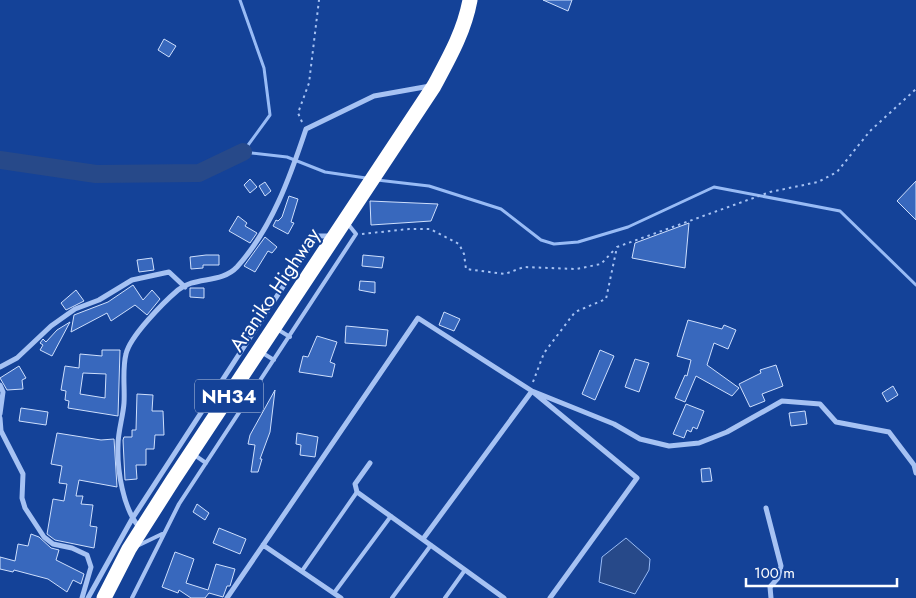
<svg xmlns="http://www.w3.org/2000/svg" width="916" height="598" font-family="Jost,sans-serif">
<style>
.water{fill:#274989;stroke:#98bbf5}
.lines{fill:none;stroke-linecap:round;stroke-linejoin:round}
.stream{stroke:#98bbf5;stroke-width:3}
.river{stroke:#274989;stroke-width:18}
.building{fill:#3868bd;stroke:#cedffd;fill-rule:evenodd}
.path{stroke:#a6c2f3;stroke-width:2;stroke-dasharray:2.5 4;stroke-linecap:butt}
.lane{stroke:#a6c2f3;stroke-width:4}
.street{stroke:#a6c2f3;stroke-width:5}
.highway{stroke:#fff;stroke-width:15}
.labels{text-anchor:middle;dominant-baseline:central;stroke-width:4;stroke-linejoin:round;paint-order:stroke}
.shield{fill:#144298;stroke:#b8c6e0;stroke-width:1}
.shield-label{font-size:19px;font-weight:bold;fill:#fff}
.street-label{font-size:20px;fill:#fff;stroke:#144298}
</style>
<rect width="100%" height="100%" fill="#144298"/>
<!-- water -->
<path class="water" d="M626 538 650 559 649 570 635 594 599 582 602 557Z"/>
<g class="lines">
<!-- stream -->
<path class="stream" d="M240 0 264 68 270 115 243 152
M243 152 287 157 325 172 366 178
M377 180 429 186 501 209 541 240 554 244 578 242 628 227 714 187 840 211 916 285"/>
<!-- river -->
<path class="river" d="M0 160 96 174 199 173 243 152"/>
</g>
<!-- building -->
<path class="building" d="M543 0H572L568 11Z
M164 39 176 46 169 57 158 50Z
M250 179 257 187 250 193 244 185Z
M916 181V220L897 201Z
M265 182 271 191 265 196 259 186Z
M289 196 298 199 291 222 294 223 288 234 273 226 276 220 278 221 282 217Z
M370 201 438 204 431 221 371 225Z
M238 216 247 223 245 226 257 233 250 243 229 231Z
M689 223 685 268 632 258 635 243Z
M265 237 277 247 272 253 268 251 255 272 244 266Z
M206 255H219V265H203V268L191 269 190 257Z
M363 255 384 257 382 268 362 266Z
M152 258 154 270 139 272 137 260Z
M360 281 375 282V293L359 290Z
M133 285 143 300 152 290 160 299 147 315 135 305 111 321 107 313 71 332 74 315 108 302Z
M190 288H204V298L190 297Z
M76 290 84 301 66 310 61 303Z
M444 312 460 319 454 331 439 325Z
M688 320 722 329 724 325 736 330 728 349 714 343 707 365 739 388 732 396 696 376 685 402 675 398 685 375 687 376 691 360 677 356Z
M70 322 52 356 40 350 43 345 40 343 43 339 46 342 57 330Z
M346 326 388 330 386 346 345 343Z
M317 336 337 342 330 362 335 364 332 377 299 372 303 356 308 357Z
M102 350H120L118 416 68 408 69 401 65 400 66 391 61 390 65 366 79 368 80 354 102 356ZM83 373 106 374 105 398 80 394Z
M600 350 614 356 595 400 582 394Z
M635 359 649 363 639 392 625 387Z
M776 365 783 386 762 394 765 401 750 407 739 384 761 373 760 370Z
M19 366 26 378 22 380 23 389 7 390 0 378Z
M893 386 898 395 887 402 882 393Z
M275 390 270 432 260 459H262L258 472H251L255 445 248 444 250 435Z
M137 394 153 395 152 411H163L164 435H155L154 449H146V465H136L137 479 125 480 123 440 124 437H132V430H136Z
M686 404 704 411 697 429 693 427 691 432 687 430 684 438 673 434Z
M21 408 48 412 46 425 19 421Z
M805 411 807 424 791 426 789 413Z
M57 433 101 440 114 439 117 487 79 480 76 496H83L81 504 93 505 90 526 97 527 94 548 55 540 47 534 53 499 64 501 67 484 59 483 62 466 51 464Z
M297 433 318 437 315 457 300 455 301 445 296 444Z
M710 468 712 481 702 482 701 469Z
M197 504 209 513 205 520 193 512Z
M219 528 246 539 240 554 213 543Z
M31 534 39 537 51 548 59 550 56 560 84 574 81 584 73 580 67 592 48 579 14 570 13 572 0 569V557L15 561 18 544 28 546Z
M175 552 194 559 186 583 208 590 216 564 235 569 230 586H227L223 597 209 593 205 598H191L179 590 178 593 162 587Z"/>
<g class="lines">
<!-- path -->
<path class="path" d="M302 122 298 113 309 83 319 0
M362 234 409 229H430L459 244 464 254 466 269 505 274 524 267 576 269 601 264 615 249
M533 382 544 353 575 312 606 299 617 247 770 192 818 182 837 172 870 131 916 89"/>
<!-- lane -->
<path class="lane" d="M277 329 290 337
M261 352 274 360
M193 454 206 463
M137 546 162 534
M302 571 357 492
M334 593 391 516
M132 598 179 504 356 234 348 224
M392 598 431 545
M445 598 465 570"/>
<!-- street -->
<path class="street" d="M0 367 17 358 51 326 75 309 99 300 132 280 169 272 185 287
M0 385 3 392 0 414
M0 418 1 431 23 474 22 498 25 508 44 537 53 544 72 548 87 555 91 567 82 598
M370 463 355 484 357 492 504 598
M766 508 781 566 778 578 770 587 771 598
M139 527C123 508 117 470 118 445 118 431 123 417 124 403 125 388 122 369 126 354 130 336 164 302 178 290 195 276 221 284 237 267 272 228 290 177 306 129L374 96 430 86
M423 539 532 391 614 424 640 439 669 446 699 443 727 432 782 401 820 404 836 422 889 432 914 465 916 473
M263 545 341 598
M88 598 132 519 316 236H332
M227 598 418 318 532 391 637 478 550 598"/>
<!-- highway -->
<path class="highway" d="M104 598 129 549 173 480 434 86C449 58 464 32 470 0"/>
</g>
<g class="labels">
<!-- shield labels -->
<rect class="shield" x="195" y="379.5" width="68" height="33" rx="4"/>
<g class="shield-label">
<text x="229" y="396">NH34</text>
</g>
<!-- street labels -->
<g class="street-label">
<text transform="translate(275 290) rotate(-56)">Araniko Highway</text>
</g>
</g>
<!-- scale -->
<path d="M746 578v8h151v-8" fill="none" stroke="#ffffff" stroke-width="2.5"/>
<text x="754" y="578" font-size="15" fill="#ffffff" stroke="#144298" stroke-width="4" paint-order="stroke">100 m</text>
</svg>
